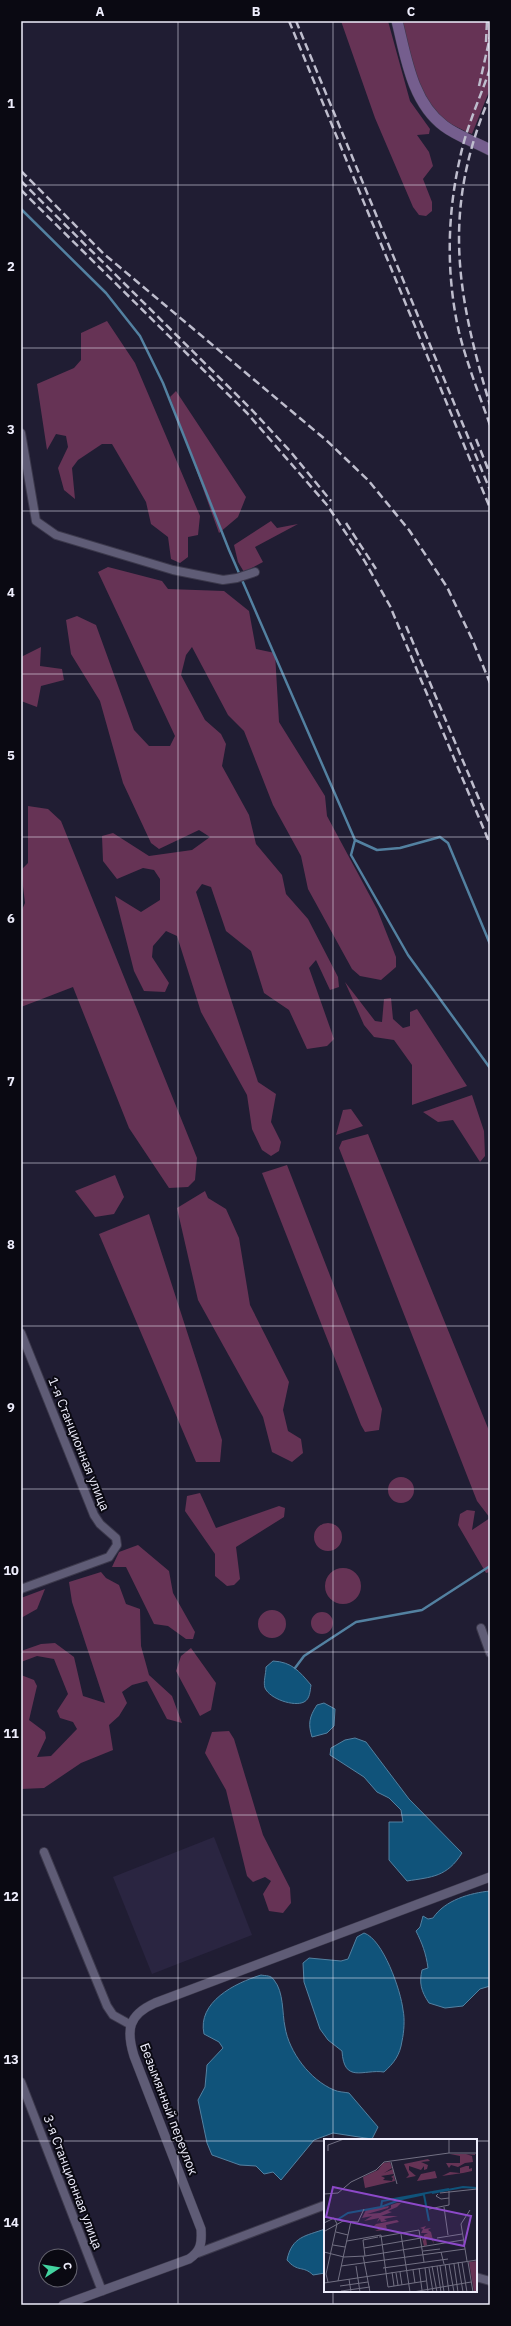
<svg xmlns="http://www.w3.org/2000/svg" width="511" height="2326" font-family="'IBM Plex Sans',sans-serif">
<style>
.built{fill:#2a2541}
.green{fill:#635}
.water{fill:#10537a;stroke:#5381a1}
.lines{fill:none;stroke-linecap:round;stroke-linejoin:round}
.stream{stroke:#5381a1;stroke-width:2.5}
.minor-casing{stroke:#3c394c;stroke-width:10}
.tertiary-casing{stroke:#3c394c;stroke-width:10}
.secondary-casing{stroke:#3c394c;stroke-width:12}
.minor{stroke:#5f5c76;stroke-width:8}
.tertiary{stroke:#5f5c76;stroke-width:9}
.secondary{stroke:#755e8e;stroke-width:11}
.rail{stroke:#bebdcd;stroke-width:2.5;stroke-dasharray:8 4;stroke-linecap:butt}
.grid{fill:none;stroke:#eeedfc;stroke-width:1;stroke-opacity:0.55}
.labels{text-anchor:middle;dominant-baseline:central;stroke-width:4;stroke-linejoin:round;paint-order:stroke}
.street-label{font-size:13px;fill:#eeedfc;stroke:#0a0912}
.inset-river{fill:none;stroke:#10537a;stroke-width:2}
.inset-road{fill:none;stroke:#727083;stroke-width:1}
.view{fill:#8c49c8;fill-opacity:0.15;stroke:#8c49c8;stroke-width:2}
.inset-edge{fill:none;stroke:#eeedfc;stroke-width:2}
.neatline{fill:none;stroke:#eeedfc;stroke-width:1.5}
.grid-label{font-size:13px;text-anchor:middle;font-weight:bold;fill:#eeedfc}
</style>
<rect width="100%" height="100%" fill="#201d33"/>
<!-- built -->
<path class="built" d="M214 1837 252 1935 152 1974 113 1877Z"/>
<!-- green -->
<path class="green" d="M341 21H388L410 101 430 129 429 134 417 135 429 152 433 166 423 179 432 202V211L426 216 419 215 413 207 375 118Z
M402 21H490V89L472 134C463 130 453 126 445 120 415 98 410 54 402 21Z
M107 321 135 363 200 516 198 535 188 537V557L180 563 171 559 168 537 151 524 146 502 112 444H102L78 460 72 468 75 499 64 490 58 468 68 447 66 436 56 434 47 450 37 384 74 368 81 360V333Z
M176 391 246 497 238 517 219 533 170 397Z
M271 521 277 528 298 524 255 547 263 562 244 572 238 562 234 545Z
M108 567 162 581 168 589 224 591 249 611 256 649 275 653 279 722 325 796 327 816 377 909 396 957V967L381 980 360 976 352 969 308 889 301 856 273 805 244 731 228 715 192 647 186 655 181 675 205 720 221 734 226 744 222 766 249 815 256 844 282 875 286 894 308 919 338 977 339 987 330 990 316 960 309 968 334 1039 327 1046 307 1049 289 1010 264 993 251 951 226 931 211 887 202 884 196 892 258 1082 276 1094 271 1122 281 1142 279 1151 271 1156 262 1150 252 1129 247 1095 201 1012 177 936 166 931 153 946 152 957 169 983 165 992 144 991 134 971 115 896 141 912 160 900V879L154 870 143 868 117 879 103 861 102 836 113 833 149 856 192 850 210 837 199 830 159 849 151 843 123 783 100 701 71 654 66 620 77 616 96 625 134 730 149 746H170L175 736 98 572Z
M41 647 40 666 62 669 64 680 41 686 37 707 21 701V657Z
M28 806 48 809 61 821 197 1158 195 1180 188 1187 169 1188 129 1128 73 987 21 1007V912L25 903 21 870 28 863Z
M345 982 375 1021 382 1022 384 999 391 998 393 1019 403 1028 410 1026V1012L417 1009 467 1086 412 1105V1065L394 1040 374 1037 364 1025Z
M472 1095 484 1131 485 1156 480 1162 453 1120 438 1122 423 1112Z
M351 1109 363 1126 336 1135 343 1110Z
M368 1134 490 1433V1518L477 1501 339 1148 342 1141Z
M287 1165 382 1409 379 1430 365 1432 361 1425 262 1173Z
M115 1175 124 1197 114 1214 95 1217 75 1191Z
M205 1191 208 1198 226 1209 239 1238 250 1305 289 1382 283 1410 288 1431 301 1439 303 1453 292 1462 272 1452 263 1417 198 1300 177 1208Z
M149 1214 222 1440 220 1462H196L99 1234Z
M388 1490a13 13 0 1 1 26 0a13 13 0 1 1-26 0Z
M200 1493 216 1528 279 1506 285 1508 284 1517 236 1547 240 1579 234 1585 227 1586 215 1576V1554L185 1511 187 1496Z
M467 1510 475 1511 472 1530 490 1518V1572L486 1573 458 1525 460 1514Z
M314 1537a14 14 0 1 1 28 0a14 14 0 1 1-28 0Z
M138 1545 169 1571 173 1593 195 1632 193 1639H186L168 1626 154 1624 126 1567H112L119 1552Z
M325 1586a18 18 0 1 1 36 0a18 18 0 1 1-36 0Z
M101 1572 106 1578 119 1585 126 1604 140 1609 141 1646 149 1675 172 1696 182 1723 167 1719 147 1681 132 1685 122 1692 127 1703 119 1716 109 1725 113 1750 81 1763 44 1788 21 1789V1675L34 1680 37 1686 29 1720 45 1732 46 1738 37 1757 51 1756 77 1729 73 1722 60 1718 57 1711 68 1694 54 1659 37 1656 21 1662V1651L41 1644 55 1643 74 1657 83 1696 105 1703 72 1602 69 1582Z
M45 1589 37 1609 21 1618V1598Z
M258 1624a14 14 0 1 1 28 0a14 14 0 1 1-28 0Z
M311 1623a11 11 0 1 1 22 0a11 11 0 1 1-22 0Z
M191 1648 216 1683 211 1710 200 1716 176 1671 181 1656Z
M229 1731 234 1739 263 1835 290 1888 291 1903 283 1913 269 1911 263 1894 271 1881 265 1877 253 1882 247 1876 226 1790 205 1753 212 1732Z"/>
<!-- water -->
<path class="water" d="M273 1661C292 1662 299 1671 311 1685 310 1691 310 1699 304 1702 294 1707 270 1699 265 1688 263 1682 266 1674 266 1667Z
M324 1703 335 1709 334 1726 327 1733 312 1737C308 1724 309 1717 317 1705Z
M355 1738 366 1742 409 1799 462 1853C447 1877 432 1877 407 1881L389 1860V1822H403L401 1810 389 1798 377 1792 364 1777 330 1755 331 1748 345 1740Z
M490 1891V1986L480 1989 463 2006 445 2008 429 2003C421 1991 419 1983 422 1970L428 1968C426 1953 422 1943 416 1931L420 1927 423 1916 428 1919 433 1918C445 1900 470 1893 490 1891Z
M364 1933C383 1939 401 1991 403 2010 405 2019 404 2032 402 2041 400 2055 394 2063 384 2072 363 2069 344 2084 342 2051L328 2040 320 2029 304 1982 303 1963 309 1958 341 1961 348 1959 357 1937Z
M261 1975C266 1976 271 1975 274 1980 284 1992 282 2013 285 2027 289 2052 310 2080 334 2090 338 2092 344 2092 349 2093L378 2127 372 2139 333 2133 314 2140 281 2180 273 2172 264 2174 256 2166 240 2165 212 2155 207 2143 198 2100 205 2087 207 2065 223 2048 219 2042 204 2034C197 2002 235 1983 261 1975Z
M325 2229V2273L313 2275C303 2265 298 2273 287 2260 292 2236 306 2236 325 2229Z"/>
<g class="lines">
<!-- stream -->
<path class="stream" d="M21 209 106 293 140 336 163 383 229 550 355 840 351 855 408 955 490 1068
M355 840 377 850 400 848 440 837 448 843 490 944
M295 1668 304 1656 356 1622 422 1610 490 1566"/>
<!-- minor casing -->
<g class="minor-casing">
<path id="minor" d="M21 433 36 521 56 535 173 570 223 580 237 578 255 572
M21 1333 94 1515 100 1524 116 1538 117 1545 109 1557 21 1589
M481 1628 490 1653
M44 1852 107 2006 113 2015 131 2025
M21 2082 102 2291
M198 2253 325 2205
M476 2277 490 2281"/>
</g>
<!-- tertiary casing -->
<g class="tertiary-casing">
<path id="tertiary" d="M63 2305 189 2259C201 2251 202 2243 201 2229L134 2056C126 2030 128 2015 155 2003L490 1877"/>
</g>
<!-- secondary casing -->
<g class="secondary-casing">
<path id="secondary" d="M397 21C406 57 412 102 444 126 457 136 475 142 490 150"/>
</g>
<!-- minor -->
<use href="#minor" class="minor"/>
<!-- tertiary -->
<use href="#tertiary" class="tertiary"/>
<!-- secondary -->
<use href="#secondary" class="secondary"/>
<!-- rail -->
<path class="rail" d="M289 21 490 508
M296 21 490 490
M486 42 487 21
M479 86 490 37
M490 96C442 209 456 292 490 405
M21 171 104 254 326 440 368 480 409 530 447 587 472 639 490 683
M21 181 251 409 290 451 331 501
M21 190 247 413 327 505 364 560 390 606 490 844
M490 425C479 394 467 364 459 332 446 275 447 215 460 158 466 128 480 98 490 69
M476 439 490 474
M346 523 376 569
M406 626 490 825"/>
</g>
<!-- grid -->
<path class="grid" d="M178 21V2305M333 21V2140M21 185H490M21 348H490M21 511H490M21 674H490M21 837H490M21 1000H490M21 1163H490M21 1326H490M21 1489H490M21 1652H490M21 1815H490M21 1978H490M21 2141H325M476 2141H490M333 2291V2305"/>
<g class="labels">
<!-- street labels -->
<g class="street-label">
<text transform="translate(79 1444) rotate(68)">1-я Станционная улица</text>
<text transform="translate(169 2109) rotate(69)">Безымянный переулок</text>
<text transform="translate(73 2182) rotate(69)">3-я Станционная улица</text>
</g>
</g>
<!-- overview -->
<g transform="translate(324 2139)">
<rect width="153" height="153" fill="#201d33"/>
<path d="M126 15H151V16L142 15 148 17 149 23 141 24 134 28 127 26 125 29 122 24H136V17ZM104 20 106 22 97 23 104 26 103 30 100 31V27L97 31 85 27V31L92 37 82 39 85 36 80 25ZM66 23 68 29 60 34 69 30 70 35 57 37 61 39 59 41 68 42 69 39 67 38 70 36 71 42 41 49 39 38 54 31 59 24ZM142 27H145V30L148 29V32L139 34 118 37 126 33 136 34V29ZM111 32 113 39 93 42 97 35ZM73 64H77L73 68 64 72 68 73 57 77H74L60 80 63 82 57 83 56 80 53 83 55 79 40 82 48 77 38 79 42 71 65 67 64 69 43 75 56 74 67 69V66L73 64V67ZM73 81 75 83 62 86 63 91 51 92 57 89 50 87 52 85ZM102 87 100 90 107 89 104 91 107 93 110 105 107 99H102L103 106 100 107 97 95 100 102V96L104 94H97L99 90 96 89ZM153 122V153H150L145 123Z" fill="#635"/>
<path class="inset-river" d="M108 54 139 48 153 49M100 56 105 82M57 68 58 62 125 50M13 81 24 74 57 68 78 60 101 55"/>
<path class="inset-road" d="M4 12V6L20 0M125 14H153M67 23 73 45M116 54 153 50M0 55 14 54 27 43 52 31 60 23 125 14V0M114 55 112 57 117 60 125 59M120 68 124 96M105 70 125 66V52M0 84 10 79 13 85M1 92 19 82 34 83 40 70M12 93 24 96M77 95 86 153M55 98 95 91 100 123M113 99 138 95M23 102 57 96 62 134M9 106 21 108M40 109 97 99M99 112 116 110M0 113 20 118 41 117 139 101M117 113 120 125M39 117 43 137M41 117 39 101 54 98M143 122 137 85 146 71M134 123 139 153M138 123 143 153M144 123 149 153M121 125 125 153M125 125 130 153M130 125 134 153M17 127 141 110M32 127 36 153M108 127 113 153M113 127 117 153M116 127 120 153M59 129 124 120M95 129 98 151M101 129 104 153M105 129 109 153M89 131 91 144M68 133 70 147M76 133 78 146M62 134 64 148 102 142M72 134 74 146M43 137 46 153M25 140 27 153M14 142 27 82M4 143 2 135 13 85M0 144 153 121M16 147 44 143M17 152 46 148M89 153 147 143"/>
<path class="view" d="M9 48 147 77 140 107 2 78Z"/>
<rect width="153" height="153" class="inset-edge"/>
</g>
<!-- border -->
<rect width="511" height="2326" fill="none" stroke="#0a0912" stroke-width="44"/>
<!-- north arrow -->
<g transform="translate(58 2268) rotate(78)"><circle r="19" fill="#0a0912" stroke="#656470"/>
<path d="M0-3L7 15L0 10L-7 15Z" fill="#43d4a0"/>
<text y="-6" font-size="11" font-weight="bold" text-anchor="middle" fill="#eeedfc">С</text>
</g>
<rect x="22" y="22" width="467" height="2282" class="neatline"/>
<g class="grid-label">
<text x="100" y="16">A</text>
<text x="256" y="16">B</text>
<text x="411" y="16">C</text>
<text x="11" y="108">1</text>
<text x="11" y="271">2</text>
<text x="11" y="434">3</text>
<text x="11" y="597">4</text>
<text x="11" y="760">5</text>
<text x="11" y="923">6</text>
<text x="11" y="1086">7</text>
<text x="11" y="1249">8</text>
<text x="11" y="1412">9</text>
<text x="11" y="1575">10</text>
<text x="11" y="1738">11</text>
<text x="11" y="1901">12</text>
<text x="11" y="2064">13</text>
<text x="11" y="2227">14</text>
</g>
</svg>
